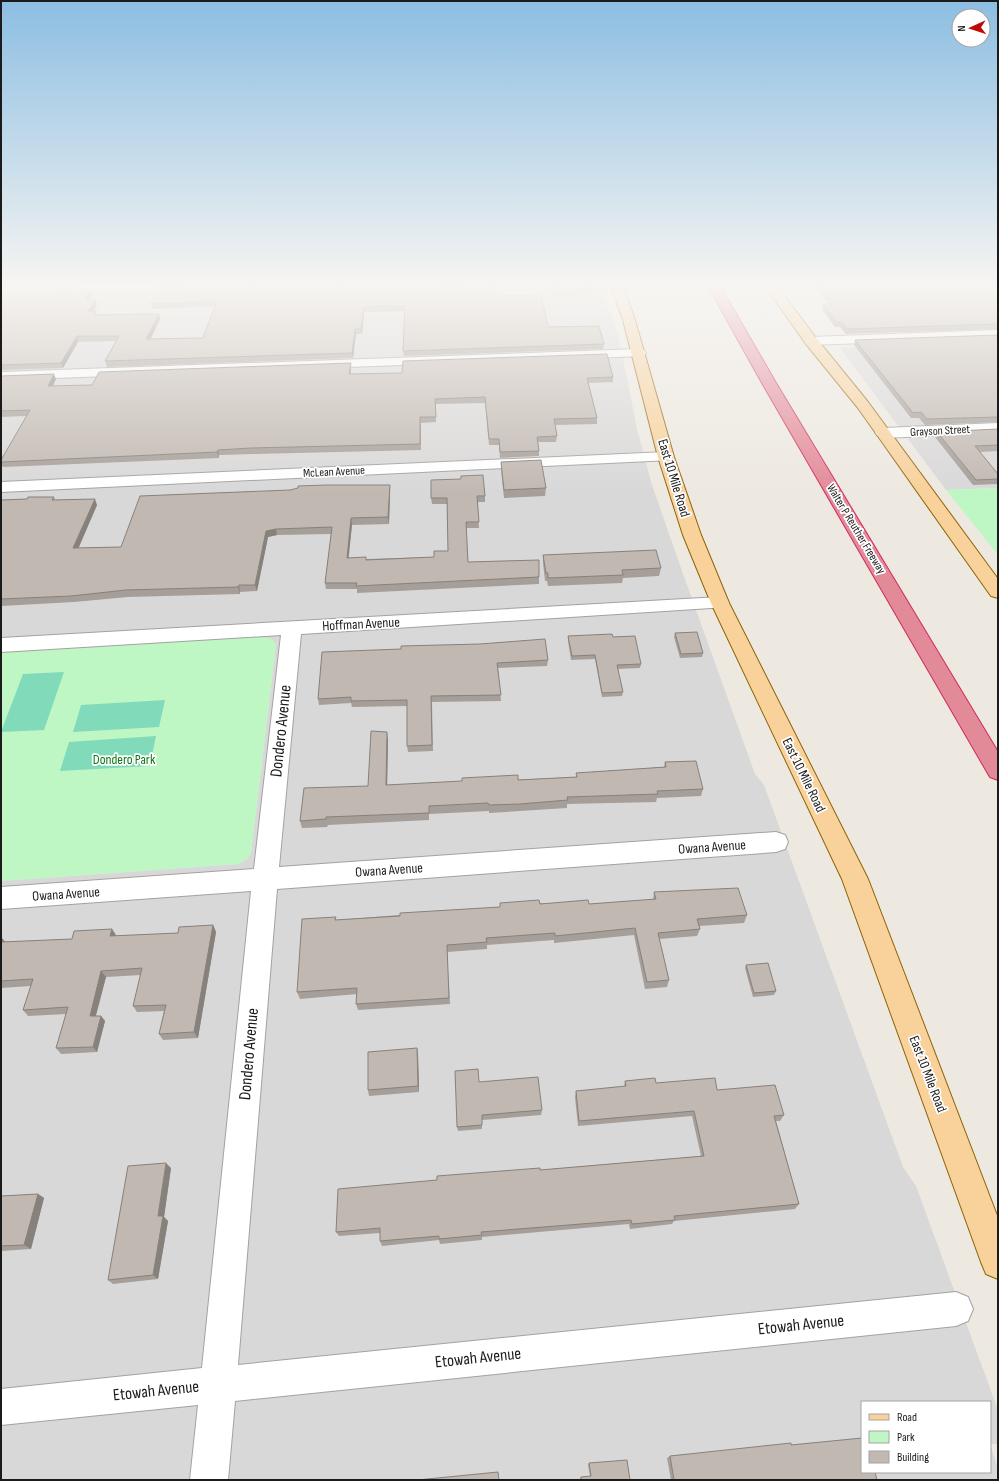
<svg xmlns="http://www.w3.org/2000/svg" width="999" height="1481" font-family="'Sofia Sans Condensed',sans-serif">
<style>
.residential{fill:#d9d8d8}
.park{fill:#bef7c4}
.pitch{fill:#81dab9}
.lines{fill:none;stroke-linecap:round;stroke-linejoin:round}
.minor-casing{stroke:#a2a2a2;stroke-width:2}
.major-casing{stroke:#8e6305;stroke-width:2}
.highway-casing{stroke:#d0295f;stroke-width:2}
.minor{fill:#fff;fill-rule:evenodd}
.major{fill:#f8d19b;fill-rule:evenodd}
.highway{fill:#e38a99;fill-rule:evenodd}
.wall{fill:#a69e98}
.shaded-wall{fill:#87817c}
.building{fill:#c1b8b1;stroke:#87817c}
.labels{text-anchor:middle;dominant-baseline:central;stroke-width:3.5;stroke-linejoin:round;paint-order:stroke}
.far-street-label{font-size:12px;fill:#1b1b1b;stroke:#fff}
.street-label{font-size:14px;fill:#1b1b1b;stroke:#fff}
.park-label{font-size:14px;fill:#0f7419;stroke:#fff}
.near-street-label{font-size:17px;fill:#1b1b1b;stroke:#fff}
</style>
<rect width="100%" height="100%" fill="#ede9e1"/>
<!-- residential -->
<path class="residential" d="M1 286H601L619 338 637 429 652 485 682 571 755 774 764 785 903 1167 916 1186 998 1410V1444H990V1402H862V1472H990V1445L998 1468V1480H1V881L237 864 247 859 251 853 276 644 1 652Z
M998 296V488L946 490 840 348 915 344 877 301Z"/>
<!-- park -->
<path class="park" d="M998 488V555L946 490Z
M262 637 272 639 276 644 251 853 247 859 238 864 1 881V652Z"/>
<!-- pitch -->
<path class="pitch" d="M64 672 44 730 1 732 23 674Z
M165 700 159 727 73 732 81 705Z
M156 736 150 766 60 771 69 742Z"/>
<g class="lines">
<!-- minor casing -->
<g class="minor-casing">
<path id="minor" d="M79 286H191L185 290 1 296V288Z
M998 330V338L811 345 806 344 804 341 806 338 811 337Z
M639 349 644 350 646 353 644 356 1 380V372Z
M998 423V433L883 438 878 436 875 433 878 430 883 428Z
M666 452 672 454 674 457 672 460 1 492V482Z
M720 597 727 599 729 603 727 607 301 634 279 867 776 832 785 835 788 842 785 849 776 852 277 889 238 1365 956 1292 968 1297 973 1309 968 1321 956 1326 235 1401 228 1480H190L198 1405 1 1425V1389L202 1368 251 891 1 909V887L254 869 281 635 1 652V638Z"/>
</g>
<!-- major casing -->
<g class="major-casing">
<path id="major" d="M611 286H623L635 320 674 457 701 535 729 603 868 879 998 1218V1279L986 1274 981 1262 842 879 711 603 683 535 658 457 623 320Z
M765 286H777L816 338 868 402 998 579V598L991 596 858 408 806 344Z"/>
</g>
<!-- highway casing -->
<g class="highway-casing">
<path id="highway" d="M708 286H720L776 383 998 752V780L990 777 762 383Z"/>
</g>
<!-- minor -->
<use href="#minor" class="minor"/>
<!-- major -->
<use href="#major" class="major"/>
<!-- highway -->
<use href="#highway" class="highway"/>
</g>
<!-- wall -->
<path class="wall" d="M185 286H282L281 292 440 287 495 296 548 327 604 344 603 349 404 356 403 351 405 311 364 312 362 334H356L353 358 107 367 105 361 116 341 78 342 63 368 1 370V292L92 295 89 300 97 305 93 311 97 315 159 314 160 319 150 339 203 338 215 306 153 309 151 304Z
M551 286H593L594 288V294L553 296Z
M814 286H998V329L846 334 840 327H835L822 309 823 304H829Z
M998 335V422L925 425 919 418H911L854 345 855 340Z
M351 363V374L613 377V382L588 383 597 418V424L555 425 557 436 556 442H538L539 451V456L500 458 499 445H489L485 403 436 404V422L421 423V450L253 454 219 455V458L3 467 1 464V460L27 416 1 417V376L56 379 53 386 92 385Z
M998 429V451L979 452 998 474V484L973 485 935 437 937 432Z
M501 462 546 488 545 496 504 498 501 470Z
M390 485V491L389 524 352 525 348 558 366 559 434 557 448 551 447 504H432L431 498 485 496V502H477L479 528H466L468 562 539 577V584L357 593V589H326L325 583 331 534 277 535 268 537 257 591 240 592V594L128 597 74 602 1 606V500L27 499 54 497 55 500 97 505 78 548 121 547 290 490Z
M543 555 661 568 659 576 623 578 622 583 548 586 547 581H545L543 563Z
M675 633 703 653 702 657 680 658 674 637Z
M568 636 613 637 641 664 640 668 617 669 623 692 622 696 602 697 595 659 571 660 568 641Z
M322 652 548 660 547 666 498 668 501 701 432 702 433 751 408 752 407 746V706L352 707 351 703 319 705 318 699Z
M388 740 387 785 576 777V773L664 767 665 762 703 789 701 796 657 798 656 802 567 804V808L520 811 489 813V811L429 814V820L328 825 327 827 302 828 300 821 368 786Z
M654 892 747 915 744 923 699 926 700 929 697 936 659 939 669 980 667 987 645 989 634 935 554 943V940L487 945V949L447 952 450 1004 358 1010 356 1004 357 994 300 999 297 992 336 917V920L500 907V903L589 904 653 900Z
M213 925 216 932 198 1038 163 1040 159 1034 164 1011 137 1012 133 1006 141 975 106 977 96 1016H101L105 1021 97 1052 61 1054 56 1048 66 1014 28 1016 23 1010 31 986 1 988V938L5 942 72 939 116 935V936L178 933Z
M746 965 776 991 774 995 753 997 745 968Z
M417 1048 418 1054 419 1092 369 1096 368 1090Z
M625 1081 656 1083 717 1090 784 1115 780 1121H776L799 1204 795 1209 674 1221 672 1224 630 1229 629 1224 482 1237V1240L440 1244 439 1240 382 1246 380 1241V1233L339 1236 336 1232 540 1170 701 1156 692 1116 578 1126 575 1097 576 1091 624 1087Z
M479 1082 542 1110 541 1115 482 1120V1129L458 1131 457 1127Z
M171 1168 164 1217 168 1221 158 1279 113 1284 108 1280Z
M38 1194 44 1198 31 1249 1 1251V1196Z
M791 1445 877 1480H671L667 1458 670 1456Z
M589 1463 630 1480H580V1478L581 1477 590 1476 588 1465Z"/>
<!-- shaded-wall -->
<path class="shaded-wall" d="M280 286H282L280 297 279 292Z
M91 290 92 295 87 305 85 300Z
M95 300 97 305 90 317 88 311Z
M364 307V312L362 334 361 329Z
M159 314 160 319 148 344 146 339Z
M355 329 356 334 353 358 352 353Z
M77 336 78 342 63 368 61 363Z
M351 363V368L350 380 349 374Z
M54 374 56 379 50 391 48 386Z
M218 450 219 455V458L217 452Z
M390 485V491L389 524 388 517Z
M95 499 97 505 76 554 73 548Z
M351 518 352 525 348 564 347 558Z
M276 529 277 535 268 537 257 591 255 585 266 531Z
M239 585 240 592V594L238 587Z
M387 732 388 740 387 793 386 785Z
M213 925 216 932 198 1038 194 1032Z
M112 929 116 935 114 943 110 936Z
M2 938 7 944 1 943Z
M101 971 106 977 94 1022 90 1016Z
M101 1016 105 1021 97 1052 93 1047Z
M417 1048 418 1054 419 1092 418 1086Z
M166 1163 171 1168 164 1217 168 1221 158 1279 153 1275 158 1216Z
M38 1194 44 1198 31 1249 24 1245Z"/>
<!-- building -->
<path class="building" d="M185 286H280L279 292 338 290V286H362V289L409 288V286H440V287L467 286H493L495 296 541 295 548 327 599 326 604 344 403 351 405 306 364 307 361 329H355L352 353 105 361 119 336H77L61 363 1 365V292L91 290 85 300H95L88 311H96L94 315 159 314 146 339 203 338 217 301 151 304 159 287H184Z
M552 286H593L594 288 553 290Z
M819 286H998V324L847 329 841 322H836L823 304H834Z
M998 335V417L927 419 921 412 913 413 855 340Z
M607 354 613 377 587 378 597 418 554 419 557 436 537 437 539 451 500 452 499 439H489L485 397 435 399 436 417H420V444L251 448 218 450 217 452 1 462V460L30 410 1 411V376L54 374 48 386 92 385 99 372 351 363 349 374 402 373 403 361Z
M998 429V445L975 446 998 474V479L976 480 937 432Z
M541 460 546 488 504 490 501 462Z
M483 475 485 496H477L479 522H466L468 562 539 560V577L356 586 357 583H325L332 527 276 529 266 531 255 585H239L238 587 126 590 71 596 1 599V500L27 499 28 497H54L52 500 95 499 73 548 121 547 140 496 290 490 298 488V486L326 485H390L388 517 351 518 347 558 366 557V560L434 557V551H448L447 498H431V480L461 479V476Z
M656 550 661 568 622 570 623 575 548 578V573H546L543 555Z
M697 632 703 653 681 654 675 633Z
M612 634 613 637 635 636 641 664 617 665 623 692 602 693 595 655 572 656 568 636Z
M545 639 548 660 497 663 501 695 431 696 432 745 407 746V700L351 701V697L318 699 322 652 401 649V646L480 644Z
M371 731 387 732 386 785 462 781V778L518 775V780L577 777 576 773 666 767 665 762 696 761 703 789 657 791 658 794 567 797 568 800 520 804 489 805 488 803 429 806V813L326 817V819L300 821 304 788 368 786Z
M738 888 747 915 697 919 700 929 658 933 669 980 647 982 635 928 555 936V933L486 938 487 942 447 945 449 998 356 1004 357 988 297 992 302 919 336 917 335 920 400 916V913L500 907V903L539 900 540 904 588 900 589 904 656 899 654 892Z
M213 925 194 1032 159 1034 166 1005 133 1006 142 968 101 971 90 1016H101L93 1047 56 1048 68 1007 23 1010 33 979 1 981V942L72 939 74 931 112 929 110 936 178 933 179 927Z
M768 963 776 991 754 993 746 965Z
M417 1048 418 1086 368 1090V1052Z
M478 1069 479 1082 538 1077 542 1110 482 1115V1125L457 1127 455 1071Z
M655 1078 656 1083 715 1078 717 1090 775 1085 784 1115 774 1116 799 1204 674 1216 675 1220 632 1224 631 1220 481 1232 482 1235 439 1239V1236L380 1241V1228L336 1232 338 1189 437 1180V1176L540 1168V1170L704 1156 694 1111 579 1121 576 1091 626 1086 625 1081Z
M166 1163 158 1216H163L153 1275 108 1280 128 1166Z
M38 1194 24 1245 1 1246V1196Z
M862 1438V1472H875L877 1480H674L670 1456 791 1443V1445Z
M627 1460 630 1480H581V1477L591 1476 589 1463Z
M498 1472 499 1480H417Z"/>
<!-- sky -->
<linearGradient id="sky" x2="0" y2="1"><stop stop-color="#8cbee2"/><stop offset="0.58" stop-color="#f7f5f2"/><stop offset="1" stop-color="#f7f5f2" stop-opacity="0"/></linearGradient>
<rect width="999" height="493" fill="url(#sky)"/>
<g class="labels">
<!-- far-street labels -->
<g class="far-street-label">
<text transform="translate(940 431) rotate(-3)">Grayson Street</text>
<text transform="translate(334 472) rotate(-3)">McLean Avenue</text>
<text transform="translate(856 529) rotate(59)">Walter P Reuther Freeway</text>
</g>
<!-- street labels -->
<g class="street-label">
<text transform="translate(674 478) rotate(73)">East 10 Mile Road</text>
<text transform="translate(361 624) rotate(-3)">Hoffman Avenue</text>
<text transform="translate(804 775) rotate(64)">East 10 Mile Road</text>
<text transform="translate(712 847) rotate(-4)">Owana Avenue</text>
<text transform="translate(389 870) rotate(-4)">Owana Avenue</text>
<text transform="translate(66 894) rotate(-4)">Owana Avenue</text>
<text transform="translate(928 1074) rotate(69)">East 10 Mile Road</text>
</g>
<!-- park labels -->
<g class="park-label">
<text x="124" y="759">Dondero Park</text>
</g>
<!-- near-street labels -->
<g class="near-street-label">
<text transform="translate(281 731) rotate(-84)">Dondero Avenue</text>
<text transform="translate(249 1054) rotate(-85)">Dondero Avenue</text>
<text transform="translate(801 1325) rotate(-6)">Etowah Avenue</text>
<text transform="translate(478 1358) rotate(-6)">Etowah Avenue</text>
<text transform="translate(156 1391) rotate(-6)">Etowah Avenue</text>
</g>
</g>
<!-- border -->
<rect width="999" height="1481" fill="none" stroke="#1b1b1b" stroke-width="4"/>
<!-- legend -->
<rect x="861" y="1401" width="130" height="72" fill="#ffffff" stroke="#a4a4a4"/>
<rect x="869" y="1414" width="20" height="6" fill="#f8d19b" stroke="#a4a4a4"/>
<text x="897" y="1421" font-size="12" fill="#1b1b1b">Road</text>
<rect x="869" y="1431" width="20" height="12" fill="#bef7c4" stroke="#a4a4a4"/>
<text x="897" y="1441" font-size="12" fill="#1b1b1b">Park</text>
<rect x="869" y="1451" width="20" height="12" fill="#c1b8b1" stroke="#a4a4a4"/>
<text x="897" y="1461" font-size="12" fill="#1b1b1b">Building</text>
<!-- north arrow -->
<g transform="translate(971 28) rotate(267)"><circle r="19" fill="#ffffff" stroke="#a4a4a4"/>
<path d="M0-3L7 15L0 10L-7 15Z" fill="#c00a07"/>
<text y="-6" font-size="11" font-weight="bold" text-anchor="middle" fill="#1b1b1b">N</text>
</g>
</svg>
